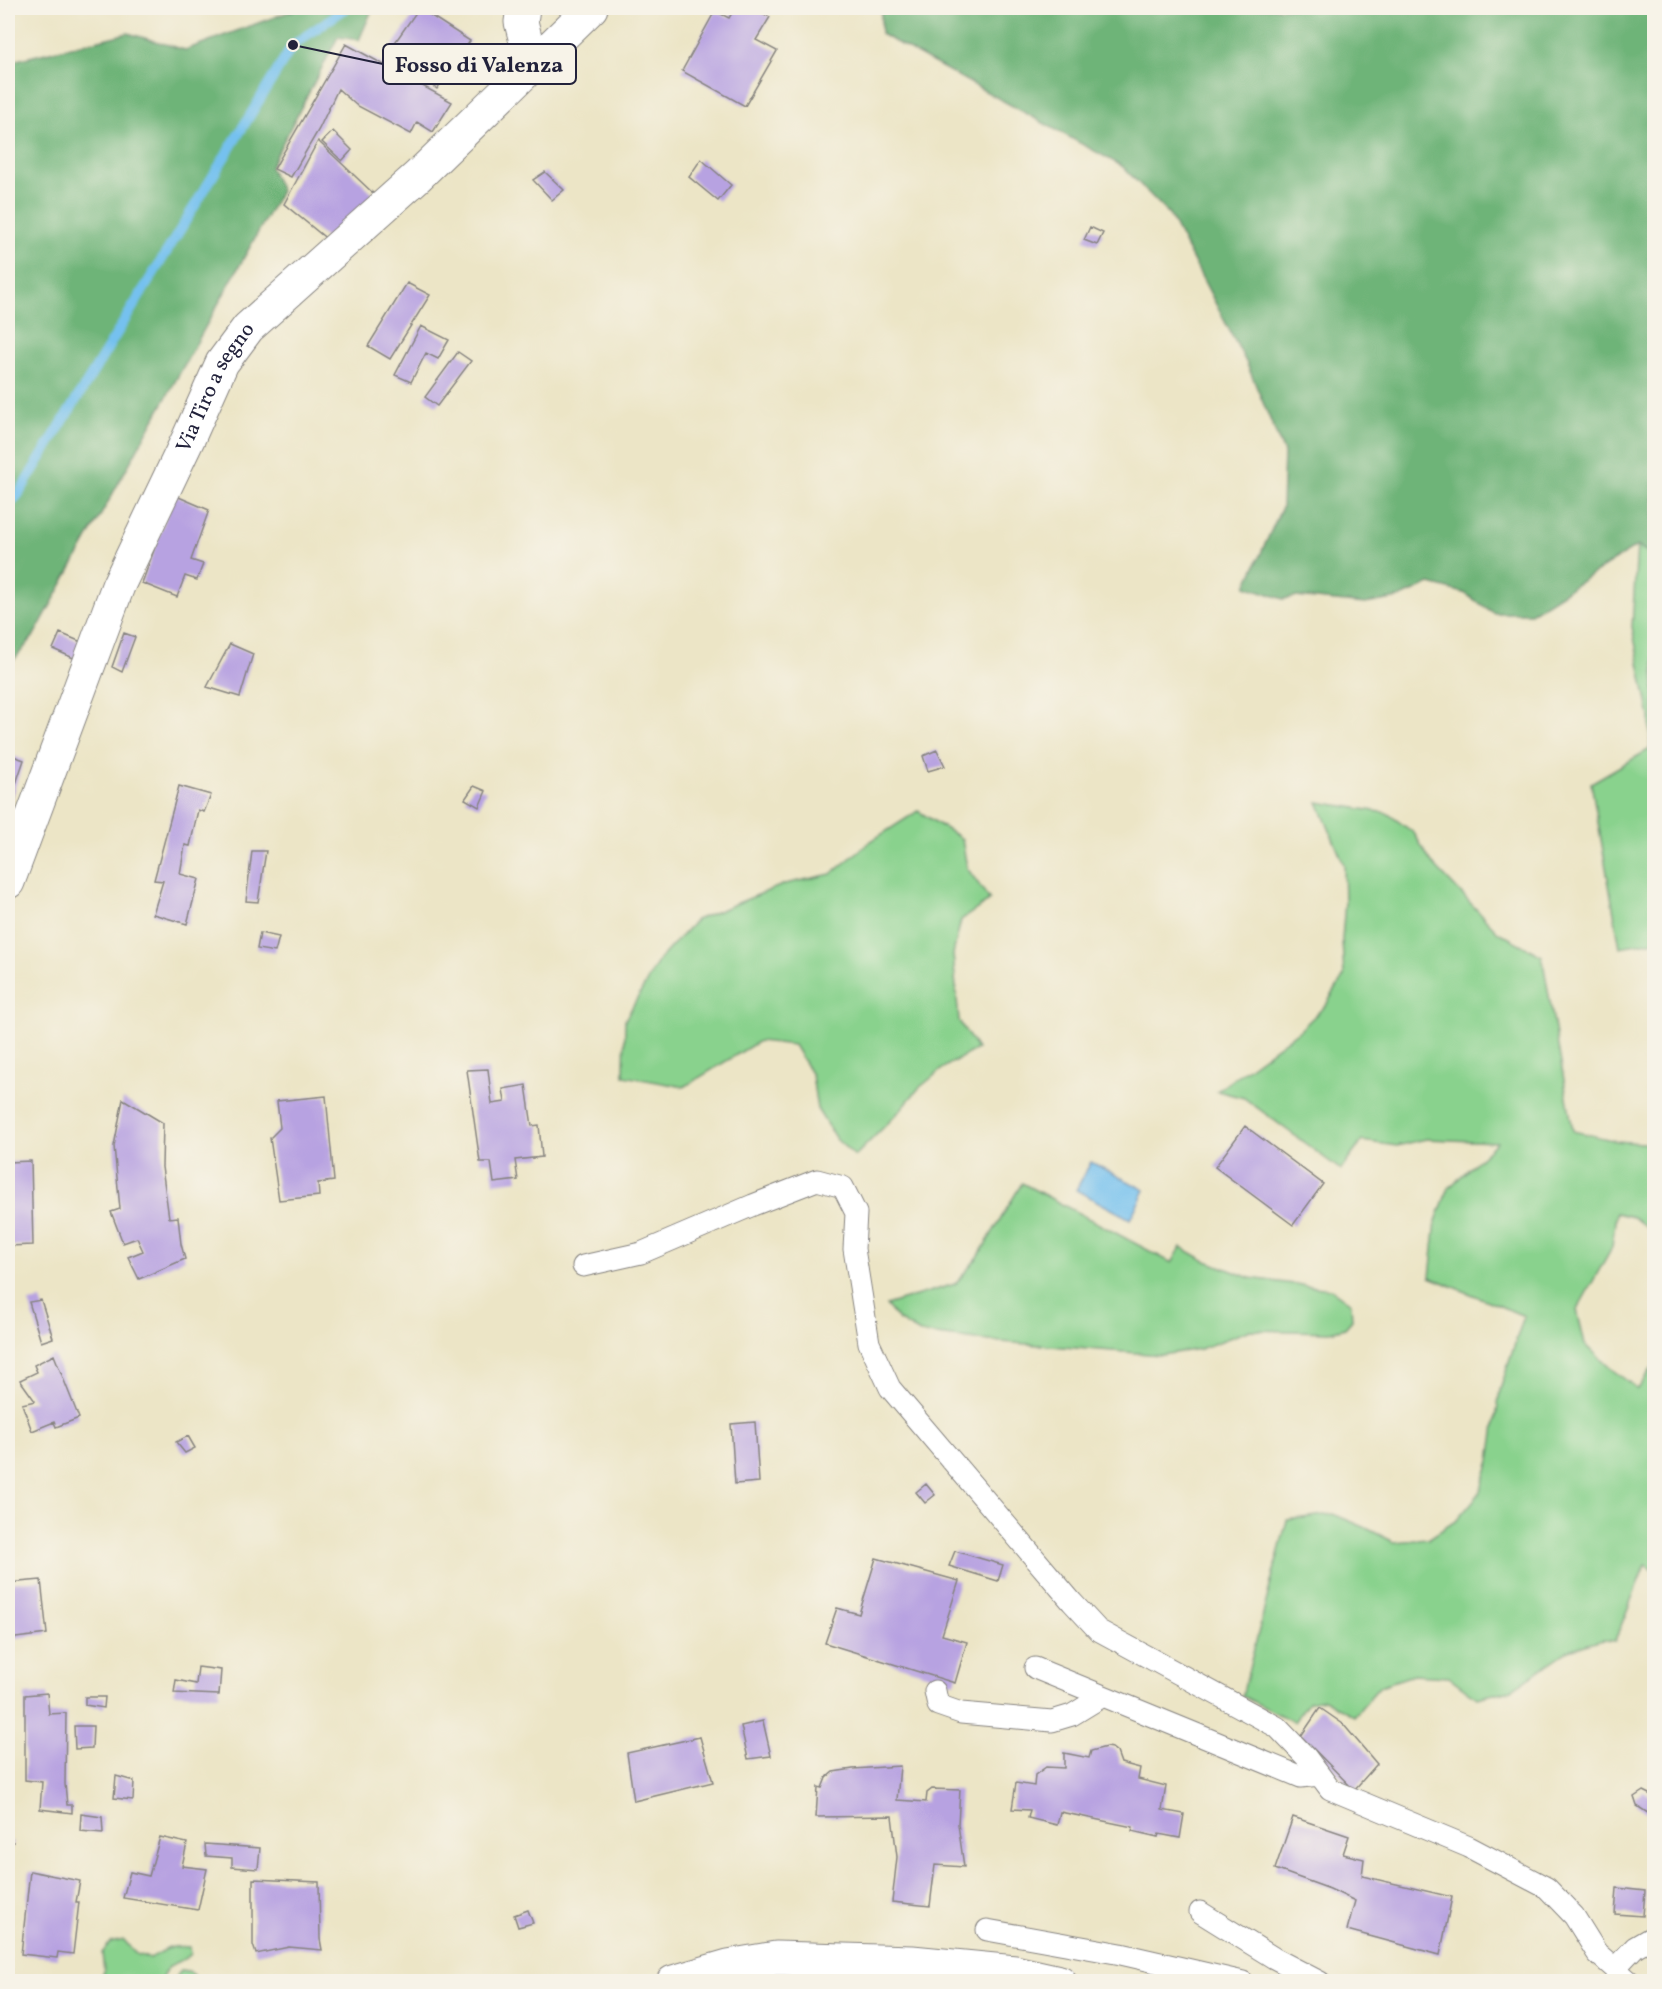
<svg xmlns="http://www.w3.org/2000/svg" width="1662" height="1989" font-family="Vollkorn,serif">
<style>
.green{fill:#89d28d;stroke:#567a64;stroke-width:1.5}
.forest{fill:#6eb478;stroke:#486b5a;stroke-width:1.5}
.water{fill:#75c1ef;stroke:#4c7295;stroke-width:1.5}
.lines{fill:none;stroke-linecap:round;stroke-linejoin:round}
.stream{stroke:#75c1ef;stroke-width:10}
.building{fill:#b7a2e1}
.lane-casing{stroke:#878480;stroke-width:23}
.street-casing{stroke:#878480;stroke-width:35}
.secondary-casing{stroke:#878480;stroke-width:35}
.lane{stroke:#fff;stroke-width:21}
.street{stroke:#fff;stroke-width:33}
.secondary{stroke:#fff;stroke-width:33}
.labels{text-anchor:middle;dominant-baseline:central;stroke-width:6;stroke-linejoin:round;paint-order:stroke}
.street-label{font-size:21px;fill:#22223b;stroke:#f7f3e8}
.leader{fill:none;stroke:#22223b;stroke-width:2}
.callout-dot{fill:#22223b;stroke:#f7f3e8;stroke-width:2}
.callout{fill:#f7f3e8;stroke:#22223b;stroke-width:2}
.callout-label{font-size:22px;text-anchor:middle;font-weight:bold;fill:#22223b}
</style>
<rect width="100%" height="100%" fill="#f7f3e8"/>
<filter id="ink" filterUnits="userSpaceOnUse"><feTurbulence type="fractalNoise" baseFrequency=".0167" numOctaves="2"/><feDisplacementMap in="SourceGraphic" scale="12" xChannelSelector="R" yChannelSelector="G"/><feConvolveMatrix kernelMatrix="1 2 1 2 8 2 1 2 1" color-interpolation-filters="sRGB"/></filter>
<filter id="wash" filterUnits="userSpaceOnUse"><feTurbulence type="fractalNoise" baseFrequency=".008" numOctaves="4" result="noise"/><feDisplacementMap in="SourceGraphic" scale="24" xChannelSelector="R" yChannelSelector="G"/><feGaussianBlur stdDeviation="1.35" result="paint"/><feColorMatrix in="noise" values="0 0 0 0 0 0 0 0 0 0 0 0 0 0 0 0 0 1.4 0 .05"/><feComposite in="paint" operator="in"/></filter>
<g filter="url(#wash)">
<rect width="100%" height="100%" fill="#ece5c6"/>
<!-- green -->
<path class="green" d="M1637 546 1654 555V941L1620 947 1591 783 1650 749V717L1632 627Z
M1318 802 1387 813 1414 833 1431 862 1498 932 1542 956 1573 1131 1616 1141 1654 1144V1233L1633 1217 1616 1213 1612 1247 1577 1310 1585 1344 1610 1368 1638 1389 1654 1365V1571L1645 1565 1615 1641 1602 1640 1569 1650 1511 1690 1477 1698 1449 1677 1413 1675 1380 1686 1354 1716 1324 1699 1308 1702 1294 1722 1242 1696 1287 1520 1333 1514 1364 1527 1394 1542 1428 1539 1457 1520 1479 1494 1490 1461 1500 1390 1524 1316 1430 1277 1436 1221 1448 1189 1497 1142 1426 1139 1397 1146 1362 1141 1341 1170 1244 1098 1217 1091 1300 1030 1326 1005 1344 976 1342 939 1345 902 1344 865Z
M918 811 962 839 967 868 990 900 961 920 953 954 959 1021 977 1049 946 1066 919 1088 896 1115 855 1156 836 1139 817 1109 812 1075 794 1045 759 1041 684 1087 624 1076 625 1020 659 960 696 920 785 884 831 874 871 841Z
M1022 1183 1172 1263 1181 1247 1204 1260 1250 1278 1330 1289 1351 1304 1352 1320 1345 1328 1330 1332 1250 1330 1200 1349 1161 1355 977 1340 920 1333 898 1320 886 1305 955 1284 978 1257Z
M124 1940 136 1954 150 1958C167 1949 169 1945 190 1947L191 1954C181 1964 166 1962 162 1979L164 1981H99L104 1972 102 1953 110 1943Z
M181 1971C189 1972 194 1973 196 1981H172Z"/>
<!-- forest -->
<path class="forest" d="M299 8H373L359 40 338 37 270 167 281 191 33 637 8 667V68L13 61 128 33 185 50Z
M881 8H1654V555L1637 546 1531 613H1494L1464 593 1430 584 1399 598 1365 604 1296 597 1283 599 1246 586 1282 507 1284 453 1247 364 1169 214 1122 166 881 34Z"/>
<!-- water -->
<path class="water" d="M1091 1162 1145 1190 1130 1219 1076 1190Z"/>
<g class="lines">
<!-- stream -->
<path class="stream" d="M8 506 18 495 293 45 346 8"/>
</g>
<g id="blocks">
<!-- building -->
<path class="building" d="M419 8 470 41 437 89 410 71 415 64 391 48Z
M735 8H752L770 17 756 40 777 51 745 106 682 71 715 11 729 18Z
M346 44 452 102 433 132 417 122 411 134 356 105 338 89 319 129 291 177 274 169Z
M333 131 352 150 342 161 322 142Z
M318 141 375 195 328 240 284 204Z
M701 159 731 185 718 201 689 177Z
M545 172 564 190 552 200 533 180Z
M1090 227 1103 233 1097 245 1084 240Z
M407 283 430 295 390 359 368 346Z
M421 326 449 340 438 359 426 353 411 382 395 375Z
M458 352 471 361 437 406 425 397Z
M174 495 209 510 191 560 203 564 197 580 185 576 177 597 142 583Z
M60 633 86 644 78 660 53 649Z
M124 633 135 637 122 672 112 667Z
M230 644 253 654 240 697 207 687Z
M937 750 945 766 928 771 923 756Z
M8 754 24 760 8 807Z
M179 786 211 795 204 812 198 810 190 846 185 845 180 874 199 879 187 924 153 914 163 881 154 880Z
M474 786 486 791 479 807 465 799Z
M252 851H266L258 902 246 901Z
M260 933 279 937 275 952 257 949Z
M488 1069 492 1104 505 1102 503 1089 526 1085 532 1126 539 1125 542 1157 515 1160 518 1180 494 1183 491 1162H480L467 1070Z
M326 1096 334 1181 318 1183 319 1196 279 1200 270 1138 280 1128 277 1101Z
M123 1099 163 1123 162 1167 169 1218 178 1217 181 1244 185 1259 139 1279 128 1257 143 1251 137 1238 123 1243 111 1212 120 1209 114 1146Z
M1245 1126 1323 1184 1293 1225 1215 1167Z
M31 1161 33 1245 8 1246V1162Z
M41 1300 53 1338 41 1342 29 1302Z
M54 1355 79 1418 56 1427 54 1422 32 1431 22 1404 35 1401 20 1380 37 1372 34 1365Z
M755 1422 759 1482 735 1484 731 1424Z
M188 1436 195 1448 185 1453 176 1442Z
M926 1484 935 1495 925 1503 916 1492Z
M955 1551 1003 1565 998 1581 949 1566Z
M876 1558 959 1581 942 1635 967 1642 955 1683 825 1643 837 1608 859 1614Z
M41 1580 47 1634 8 1639V1583Z
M198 1667 221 1670 219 1695 174 1693 176 1680 196 1684Z
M47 1693 49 1714 66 1713 65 1784 67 1805H72V1813L40 1809 42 1782 25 1780V1695Z
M85 1697H105L104 1708 85 1705Z
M1320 1708 1343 1724 1377 1764 1354 1790 1301 1736Z
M763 1721 771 1756 748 1759 741 1726Z
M74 1726H93L92 1748 75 1749Z
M700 1737 713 1782 634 1801 627 1753Z
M1106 1747 1112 1748 1117 1752 1121 1763 1140 1768 1138 1779 1166 1786 1162 1810 1184 1814 1180 1838 1159 1834 1158 1837 1132 1831 1133 1827 1060 1812 1057 1825 1028 1818 1030 1810 1012 1809 1016 1783 1034 1786 1035 1775 1046 1767 1064 1768V1753L1089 1758 1091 1751Z
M900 1766 897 1800 926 1802 927 1793 932 1789 960 1790 958 1824 964 1867 935 1865 930 1906 892 1902 897 1857 892 1816 816 1817 818 1787 822 1788 826 1778 833 1772 853 1769Z
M116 1776 134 1781 133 1800 114 1798Z
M1643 1791 1651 1795 1654 1791V1817L1637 1806 1634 1797Z
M81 1814 102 1817 103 1833 80 1831Z
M1293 1817 1349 1836 1343 1854 1364 1859 1362 1876 1452 1897 1440 1955 1347 1930 1355 1901 1330 1889 1275 1869Z
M160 1837 187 1843 182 1866 207 1869 198 1910 123 1898 130 1872 149 1876Z
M8 1841 13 1842 8 1854Z
M205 1844 260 1848 258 1869 232 1867V1858L206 1856Z
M30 1871 80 1881 76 1902H79L73 1954 58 1952 57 1958 21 1954Z
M253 1879 319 1882 320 1939 322 1950 289 1947 256 1954 253 1945Z
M1617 1888 1645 1891 1643 1916 1615 1914Z
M528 1910 533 1923 518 1927 514 1915Z"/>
</g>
</g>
<g filter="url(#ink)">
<use href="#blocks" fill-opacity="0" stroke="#878480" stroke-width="1.5"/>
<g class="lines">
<!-- lane casing -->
<g class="lane-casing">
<path id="lane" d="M583 1266 641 1253 753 1205 817 1180 843 1187 856 1213 854 1249 869 1343 890 1388 1072 1602 1098 1630 1277 1727 1306 1757 1330 1789 1469 1847 1547 1888 1574 1916 1597 1953 1630 1982
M1035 1668 1301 1777 1319 1775
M935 1691 938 1705 961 1713 1052 1721 1072 1715 1103 1696
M1200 1912 1274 1958 1320 1982
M987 1930 1121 1954 1243 1982
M1615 1968 1635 1947 1654 1936"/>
</g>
<!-- street casing -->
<g class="street-casing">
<g id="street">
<path d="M523 8 521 22 532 64"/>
<path id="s1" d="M8 882 118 586 189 437 222 363 248 328 418 176 591 8"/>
</g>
</g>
<!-- secondary casing -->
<g class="secondary-casing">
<path id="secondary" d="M673 1982 728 1966 776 1958 912 1962 1015 1972 1060 1982"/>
</g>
<!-- lane -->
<use href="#lane" class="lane"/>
<!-- street -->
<use href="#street" class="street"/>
<!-- secondary -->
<use href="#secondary" class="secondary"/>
</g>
</g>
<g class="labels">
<!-- street labels -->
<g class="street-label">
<text stroke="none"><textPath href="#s1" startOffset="537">Via Tiro a segno</textPath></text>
</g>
</g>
<!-- callouts -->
<path class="leader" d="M293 45L383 64"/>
<circle class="callout-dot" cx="293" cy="45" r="6"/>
<rect class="callout" x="383" y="44" width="193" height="40" rx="6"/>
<g class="callout-label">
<text x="479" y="72">Fosso di Valenza</text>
</g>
<!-- margin -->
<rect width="1662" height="1989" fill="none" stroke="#f7f3e8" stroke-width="30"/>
</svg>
